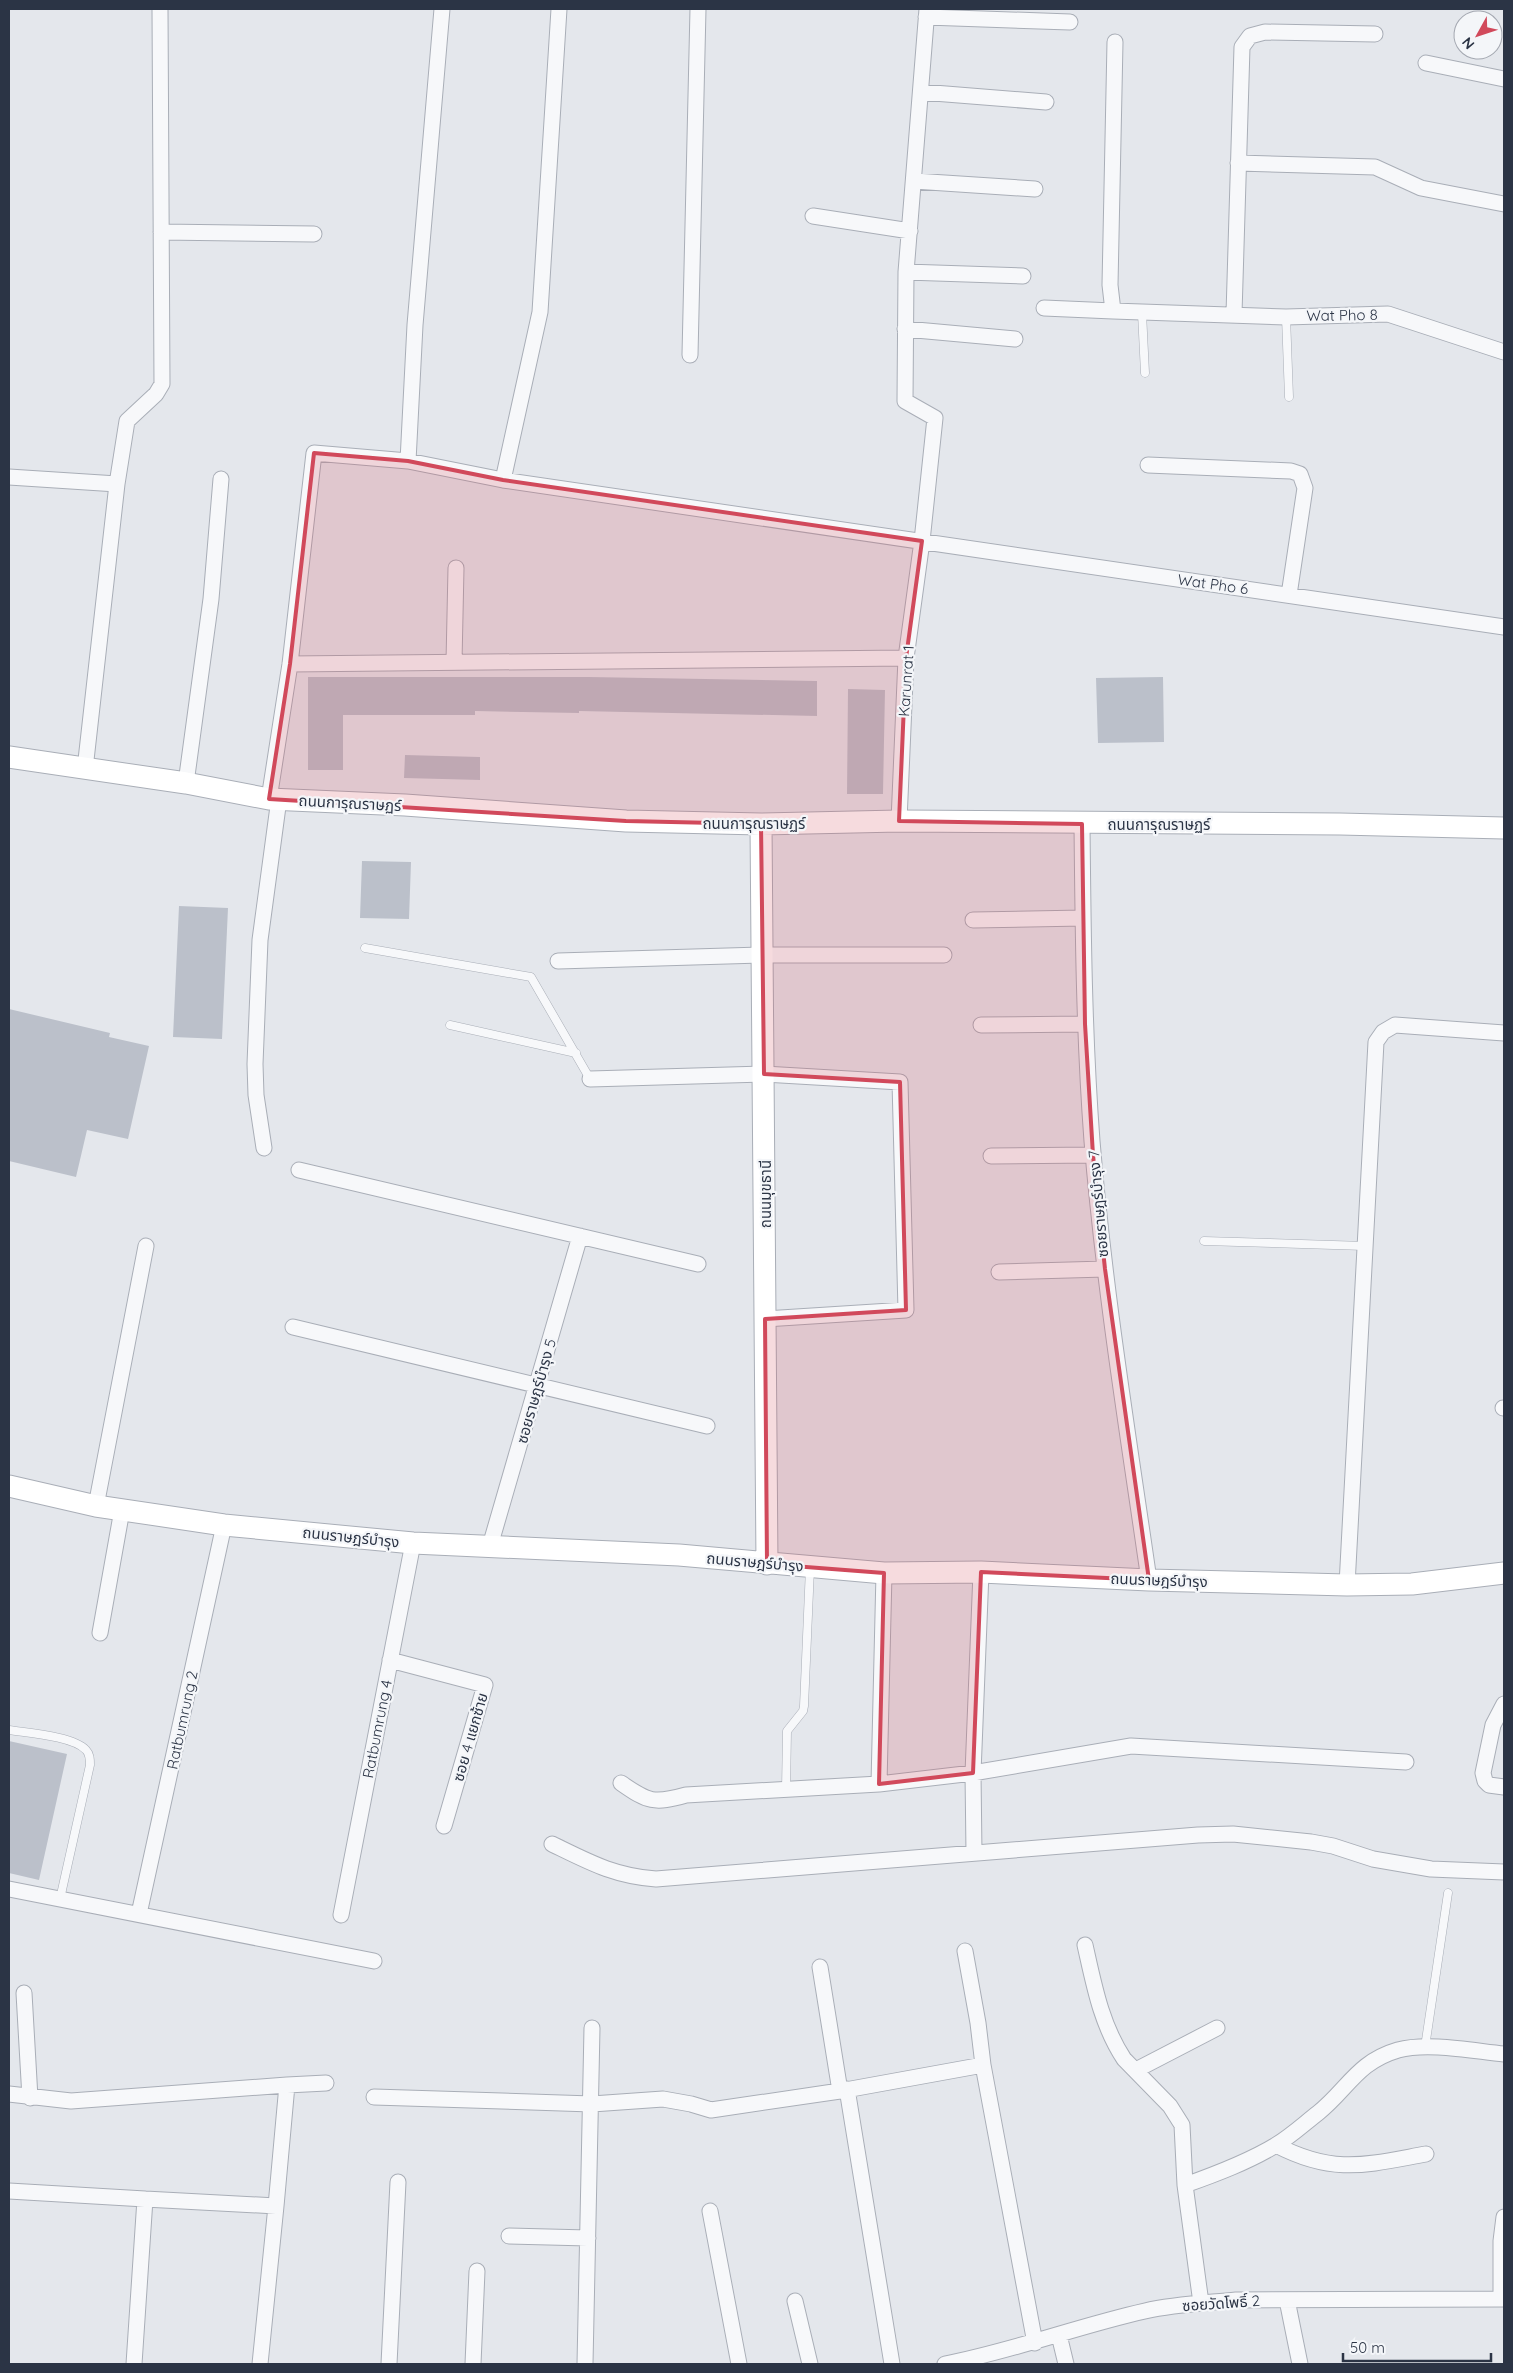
<svg xmlns="http://www.w3.org/2000/svg" width="1513" height="2373" font-family="Quicksand,'Noto Sans Thai',sans-serif">
<style>
.building{fill:#bbc0ca}
.lines{fill:none;stroke-linecap:round;stroke-linejoin:round}
.lane-casing{stroke:#a9aeb7;stroke-width:9}
.street-casing{stroke:#a9aeb7;stroke-width:17}
.secondary-casing{stroke:#a9aeb7;stroke-width:23}
.lane{stroke:#f7f8fa;stroke-width:8}
.street{stroke:#f7f8fa;stroke-width:15}
.secondary{stroke:#fff;stroke-width:21}
.marked{fill:#d1495b;fill-opacity:0.2;stroke:#d1495b;stroke-width:4;stroke-linejoin:round}
.labels{text-anchor:middle;dominant-baseline:central;stroke-width:4.5;stroke-linejoin:round;paint-order:stroke}
.street-label{font-size:15px;fill:#2b3445;stroke:#f4f6f9}
</style>
<rect width="100%" height="100%" fill="#e4e7ec"/>
<!-- building -->
<path class="building" d="M308 677H589L817 681V716L579 711V713L475 711V715H343V770H308Z
M1163 677 1164 742 1098 743 1096 678Z
M848 689 885 690 883 794H847Z
M405 755 480 757V780L404 778Z
M362 861 411 862 409 919 360 918Z
M179 906 228 908 222 1039 173 1037Z
M9 1009 110 1033 109 1037 149 1046 128 1139 87 1130 76 1177 9 1161Z
M9 1741 67 1754 39 1880 9 1873Z"/>
<g class="lines">
<!-- lane casing -->
<g class="lane-casing">
<path id="lane" d="M1142 313 1145 373
M1286 317 1289 397
M365 948 531 977 590 1079
M450 1025 576 1053
M1204 1241 1365 1246
M9 1730C27 1733 73 1736 86 1750 90 1754 90 1759 90 1765L60 1899
M786 1790 787 1731 803 1711 804 1706 810 1568
M1425 2047 1448 1893"/>
</g>
<!-- street casing -->
<g class="street-casing">
<path id="street" d="M926 17 1070 22
M1115 42 1110 285 1113 311 1286 317 1388 314 1504 352
M1426 63 1504 79
M921 92 1046 102
M1238 163 1375 167 1421 188 1504 204
M914 181 1035 189
M813 216 910 231
M161 232 314 234
M906 272 1023 276
M1044 308 1113 311
M1234 314 1242 47 1250 36 1265 32 1375 34
M905 329 1015 339
M690 355 698 9
M408 461 415 325 442 9
M1148 465 1291 471 1300 474 1305 488 1289 595
M9 477 117 484
M503 480 540 312 559 9
M454 662 456 568
M290 664 906 658
M85 769 117 484 127 421 156 394 162 384 160 9
M186 783 211 599 221 479
M269 799 290 664 314 453 408 461 503 480 1504 627
M899 821 906 658 922 541 935 418 905 401 906 272 927 9
M1082 824C1083 930 1084 1035 1092 1141 1104 1288 1128 1434 1149 1580
M973 920 1083 918
M558 961 761 955H944
M981 1025 1085 1024
M590 1079 764 1074 900 1082 906 1310 765 1319
M264 1148 256 1095 255 1064 260 940 279 799
M991 1156 1093 1155
M299 1170 698 1264
M999 1272 1105 1269
M293 1327 707 1426
M1503 1408H1504
M96 1506 146 1246
M490 1546 580 1236
M1347 1585 1376 1042 1383 1032 1395 1025 1504 1033
M100 1633 122 1510
M390 1660 485 1685 444 1826
M1504 1704 1493 1725 1483 1773 1485 1781 1489 1785 1504 1787
M621 1783C648 1802 654 1804 686 1795L879 1784 973 1773 1131 1746 1406 1762
M879 1784 884 1573
M552 1844C589 1862 614 1876 656 1879L1198 1835 1233 1834 1311 1842 1333 1846 1373 1859 1431 1869 1504 1872
M974 1853 973 1773 981 1572
M9 1889 374 1961
M139 1914 224 1525
M341 1915 413 1543
M1085 1945C1094 1985 1101 2024 1124 2059L1170 2106 1182 2125 1185 2185
M965 1951 978 2023 983 2065 1035 2343
M820 1967 840 2091
M24 1993 30 2098
M1136 2070 1217 2028
M287 2085 326 2083
M847 2089 892 2364
M9 2094 71 2101 287 2085 276 2206
M374 2097 592 2104 663 2099 691 2104 711 2110 840 2091 983 2065
M1276 2145C1334 2175 1365 2165 1426 2154
M9 2191 145 2199
M710 2211 739 2364
M509 2236 588 2238
M1501 2299V2241L1504 2217
M1287 2300 1300 2364
M795 2301 810 2364
M1201 2303 1185 2185C1216 2174 1248 2162 1276 2145 1291 2136 1305 2123 1318 2113 1348 2089 1357 2062 1398 2050 1428 2042 1473 2051 1504 2054
M1059 2335 1066 2364
M134 2364 145 2199 276 2206 260 2364
M389 2364 398 2182
M473 2364 477 2271
M585 2364 592 2028
M945 2364C1013 2351 1078 2326 1145 2311 1175 2304 1206 2303 1236 2300L1504 2299"/>
</g>
<!-- secondary casing -->
<g class="secondary-casing">
<path id="secondary" d="M9 757 186 783 269 799 405 805 626 821 761 824 899 821 1340 824 1504 828
M761 824 767 1564
M9 1486 96 1506 224 1525 413 1543 679 1555 884 1573 981 1572 1149 1580 1347 1585 1412 1584 1504 1573"/>
</g>
<!-- lane -->
<use href="#lane" class="lane"/>
<!-- street -->
<use href="#street" class="street"/>
<!-- secondary -->
<use href="#secondary" class="secondary"/>
</g>
<!-- marked area -->
<path class="marked" d="M314 453 408 461 503 480 922 541 906 658 899 821 1082 824 1085 1024 1093 1155 1105 1269 1149 1580 981 1572 973 1773 879 1784 884 1573 767 1564 765 1319 906 1310 900 1082 764 1074 761 824 626 821 269 799 290 664Z"/>
<g class="labels">
<!-- street labels -->
<g class="street-label">
<text transform="translate(1342 315) rotate(-1)">Wat Pho 8</text>
<text transform="translate(1213 584) rotate(8)">Wat Pho 6</text>
<text transform="translate(906 681) rotate(-86)">Karunrat 1</text>
<text transform="translate(350 803) rotate(3)">ถนนการุณราษฏร์</text>
<text x="754" y="823">ถนนการุณราษฏร์</text>
<text x="1159" y="824">ถนนการุณราษฏร์</text>
<text transform="translate(765 1194) rotate(-90)">ถนนมุขธานี</text>
<text transform="translate(1098 1204) rotate(-95)">ซอยราษฎร์บำรุง 7</text>
<text transform="translate(536 1391) rotate(-74)">ซอยราษฎร์บำรุง 5</text>
<text transform="translate(351 1537) rotate(6)">ถนนราษฎร์บำรุง</text>
<text transform="translate(755 1562) rotate(5)">ถนนราษฎร์บำรุง</text>
<text transform="translate(1159 1580) rotate(2)">ถนนราษฎร์บำรุง</text>
<text transform="translate(182 1720) rotate(-78)">Ratbumrung 2</text>
<text transform="translate(377 1729) rotate(-79)">Ratbumrung 4</text>
<text transform="translate(470 1737) rotate(-74)">ซอย 4 แยกซ้าย</text>
<text transform="translate(1221 2303) rotate(-4)">ซอยวัดโพธิ์ 2</text>
</g>
</g>
<!-- border -->
<rect width="1513" height="2373" fill="none" stroke="#2b3445" stroke-width="20"/>
<!-- north arrow -->
<g transform="translate(1478 35) rotate(230)"><circle r="24" fill="#f4f6f9" stroke="#a4a8b1"/>
<path d="M0-4L9 19L0 12L-9 19Z" fill="#d1495b"/>
<text y="-8" font-size="14" font-weight="bold" text-anchor="middle" fill="#2b3445">N</text>
</g>
<!-- scale -->
<path d="M1343 2353v8h148v-8" fill="none" stroke="#2b3445" stroke-width="2.5"/>
<text x="1350" y="2353" font-size="15" fill="#2b3445" stroke="#f4f6f9" stroke-width="4" paint-order="stroke">50 m</text>
</svg>
